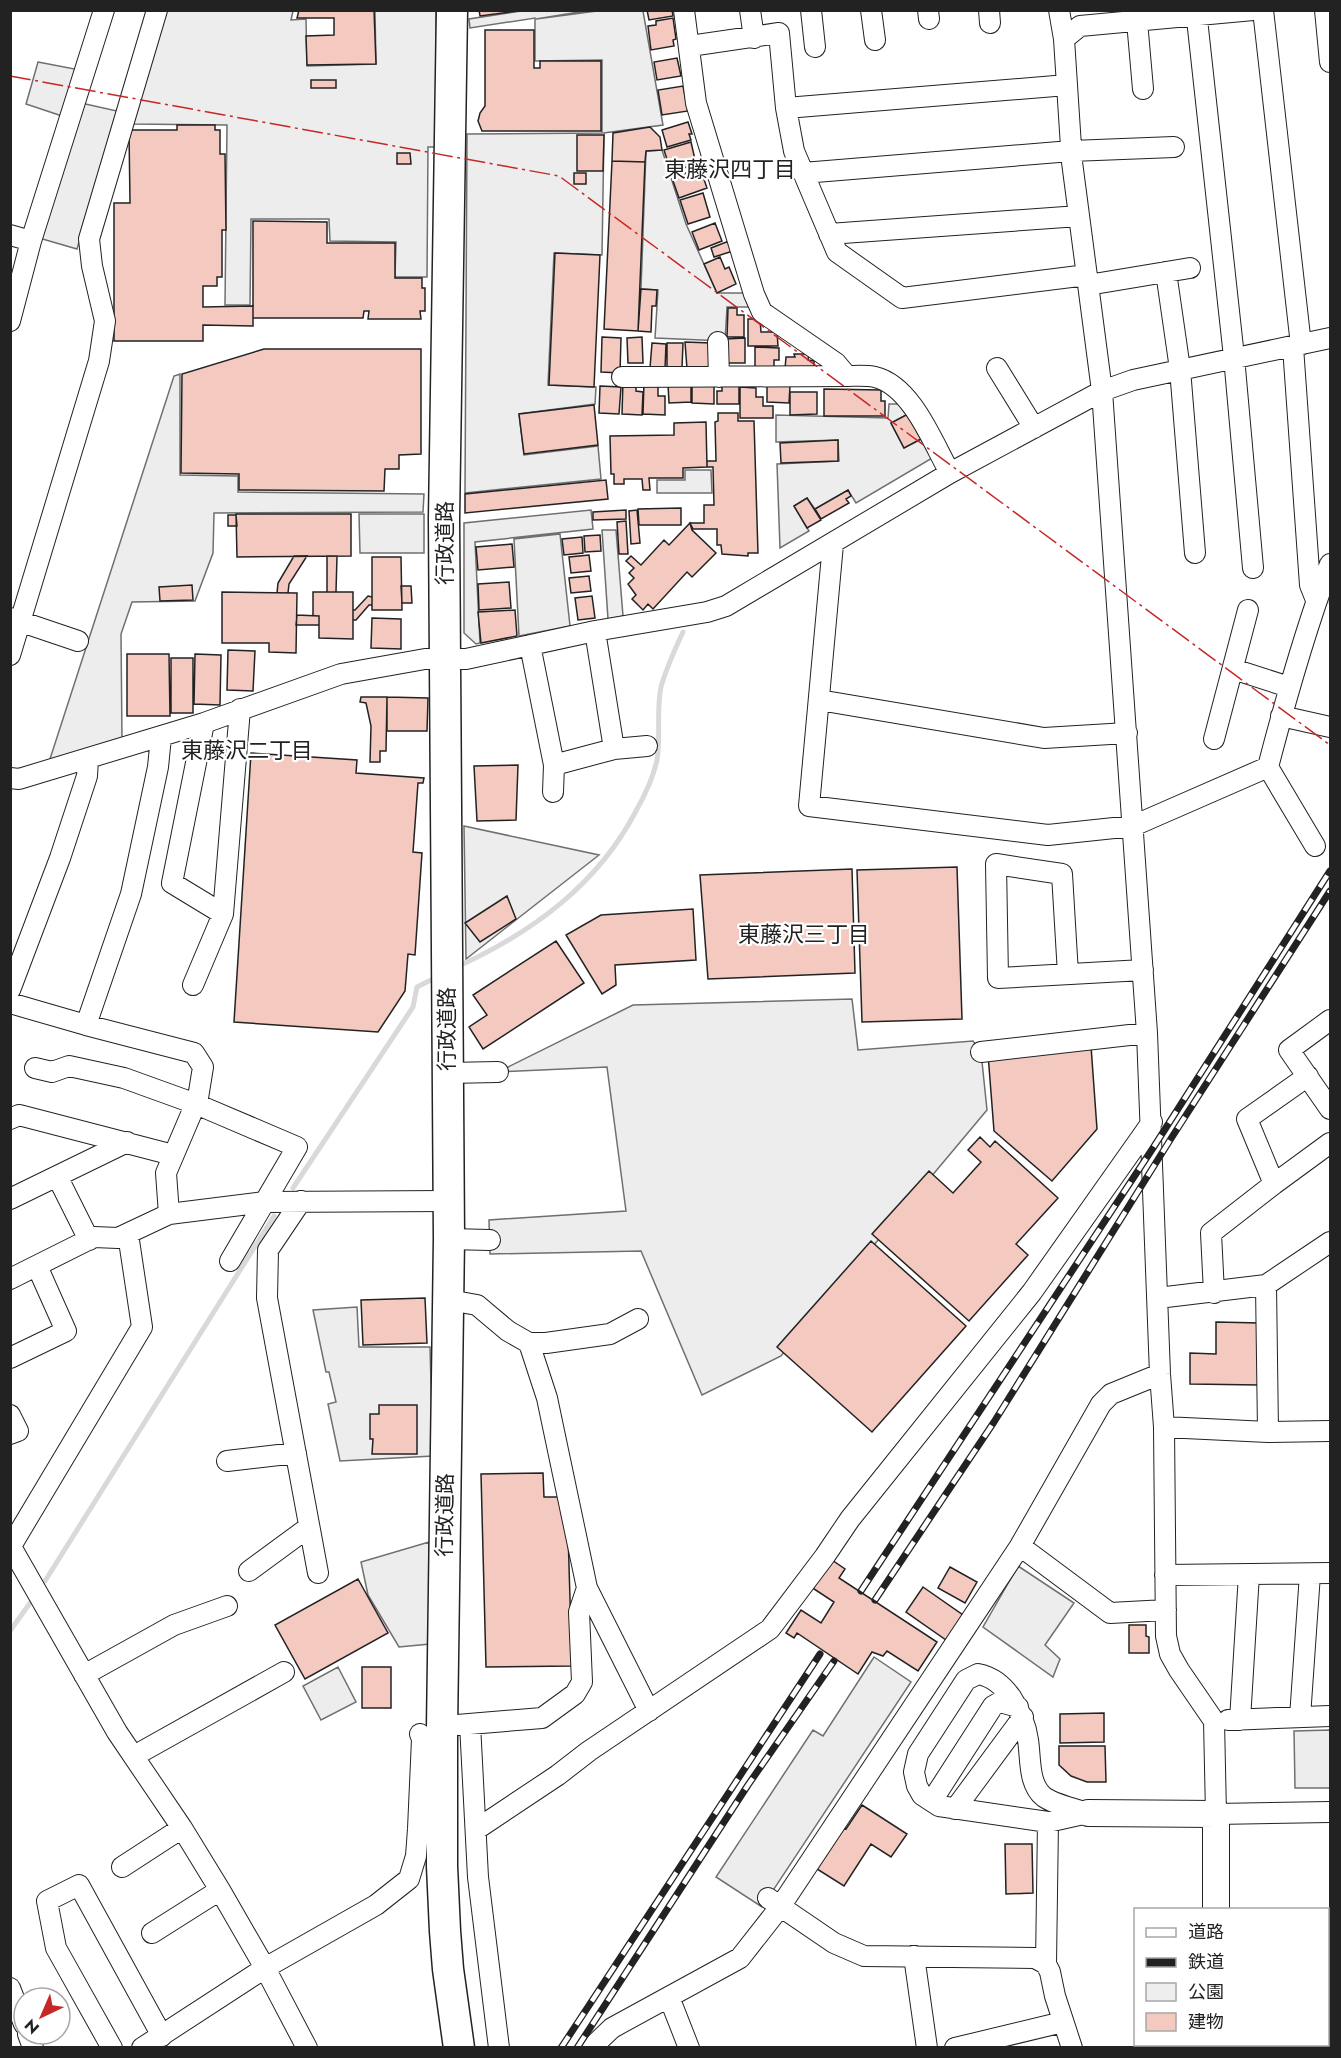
<svg xmlns="http://www.w3.org/2000/svg" width="1341" height="2058" font-family="Jost,'Noto Sans JP',sans-serif">
<style>
.green{fill:#eee;stroke:#6f6f6f;stroke-width:1.5}
.parking{fill:#ededed;stroke:#6f6f6f;stroke-width:1.5}
.lines{fill:none;stroke-linecap:round;stroke-linejoin:round}
.stream{stroke:#d9d9d9;stroke-width:5}
.building{fill:#f3c9c0;stroke:#222;stroke-width:1.5}
.minor-casing{stroke:#222;stroke-width:22}
.major-casing{stroke:#222;stroke-width:28}
.highway-casing{stroke:#222;stroke-width:33}
.minor{stroke:#fff;stroke-width:20}
.major{stroke:#fff;stroke-width:26}
.highway{stroke:#fff;stroke-width:30}
.rail-casing{stroke:#222;stroke-width:7}
.rail{stroke:#fff;stroke-width:4.5;stroke-dasharray:14;stroke-linecap:butt}
.power{stroke:#c62828;stroke-width:1.5;stroke-dasharray:21 4.5 3 4.5;stroke-linecap:butt}
.labels{text-anchor:middle;dominant-baseline:central;stroke-width:4.5;stroke-linejoin:round;paint-order:stroke}
.street-label{font-size:21px;fill:#222;stroke:#fff}
.neighbourhood-label{font-size:22px;fill:#222;stroke:#fff}
</style>
<rect width="100%" height="100%" fill="#fff"/>
<!-- green -->
<path class="green" d="M662 150 686 224 717 293H747L752 307H727L725 341 655 338 658 290 641 289 646 151Z
M602 530H616L623 616 608 619Z"/>
<!-- parking -->
<path class="parking" d="M165 11H293L291 20 306 19 307 66 376 64 375 11H436L437 147H428L427 277H395L396 242 330 241 329 219H251L250 305H225L227 125 131 124Z
M521 11H585L536 19 597 11H643L663 125 604 133 602 255 554 253 548 385 596 387 595 404 519 414 524 455 598 446 601 479 465 493 467 134 602 133V60L535 61V18L470 28 469 19Z
M38 62 80 70 65 117 26 104Z
M81 103 117 111 77 249 39 238Z
M180 374V475L238 476V492L424 494 423 512 214 513 213 553 195 601 132 602 121 634 122 739 49 762 174 376Z
M889 404H904L910 413 891 423 904 448 923 438 934 457 856 503 848 490 815 509 807 498 794 506 809 531 780 548 777 464 839 461 838 440 776 442V415L888 418Z
M685 470H711L712 493H657V480H685Z
M591 510 593 529 475 542 480 643 476 644 464 633V523Z
M359 514H424V553H360Z
M560 534 570 626 519 636 514 539Z
M464 826 599 855 466 959Z
M852 999 858 1050 973 1041 981 1052 987 1110 781 1356 702 1395 641 1251 490 1254 489 1220 626 1211 607 1067 498 1072 633 1005Z
M357 1307 359 1347H430L433 1456 340 1461 328 1404 336 1402 329 1372H326L313 1310Z
M429 1542 430 1644 399 1647 368 1595 361 1562Z
M1018 1566 1074 1603 1045 1645 1060 1659 1053 1677 983 1627Z
M874 1657 911 1682 762 1907 716 1877 813 1730 823 1736Z
M338 1667 356 1702 321 1720 303 1686Z
M1330 1730V1788H1295L1294 1731Z"/>
<g class="lines">
<!-- stream -->
<path class="stream" d="M1328 601 1330 602
M461 965C534 931 598 884 636 811 645 795 653 779 657 760 661 737 656 711 661 687 666 669 675 649 683 632
M293 1188 413 1007 417 987 431 980
M45 1581 274 1216
M10 1631 30 1603"/>
</g>
<!-- building -->
<path class="building" d="M299 10H374L376 64 307 65 306 36 334 35V18H297Z
M479 10H517V11L480 16Z
M647 10H672L673 16 649 20Z
M673 18 676 39 673 40 674 46 651 50 648 26 656 25V21Z
M485 30H534V68H540V61H601V131H482L478 121 480 113 485 106Z
M677 58 681 76 657 80 654 62Z
M311 80H336V88H311Z
M683 86 688 111 662 115 658 90Z
M688 122 692 134H689L691 140 667 147 662 130Z
M177 125H215V130H220V154H225L226 230H222V277H217V286H203V307L253 306V326L203 325V341H114V203H130L129 130H177Z
M650 127 660 137 662 150 646 151 645 162 612 161 613 133Z
M577 135H604L603 171H577Z
M691 142 696 164 671 172 664 150Z
M397 153H410L411 164H397Z
M612 161 645 162 638 331 604 329Z
M700 168 707 188 679 198 672 178Z
M574 173H586V184H574Z
M703 193 710 217 688 224 680 200Z
M253 221 327 222V243H395V278H422V288H425V311H420L421 319H368L369 311H364L363 318H253Z
M715 223 722 241 699 250 692 232Z
M729 241 733 251 714 257 711 248Z
M555 253 600 255 594 387 549 385Z
M720 257 725 269 729 267 736 284 717 293 704 264Z
M641 289 657 290 656 306H652L651 332 638 331Z
M728 308H737V315H744V337H727Z
M748 319H760L761 332H777L778 346H748Z
M602 337 621 338 620 373 601 372Z
M642 337 643 363H628L627 338Z
M745 338V363H726V339Z
M685 342 711 343 709 369H687Z
M652 343 666 344 665 369 650 368Z
M667 343H683L682 368H667Z
M755 347 779 348V360H774V370L755 369Z
M264 349H421V454L399 455V469H385L384 491 239 490V474L181 473 182 374Z
M794 354H809L808 360 814 361V372L785 369 786 357H795Z
M623 381 636 382V391L643 392 642 415 622 414Z
M644 382H658V396H665V415L643 414Z
M668 384H691V402L669 403Z
M722 384H739V404H717V391H722Z
M692 385H714V404L692 403Z
M767 385 790 386 789 403 767 402Z
M600 386 621 387 619 414 599 413Z
M740 387 756 388V397H763V406H773V418H740Z
M824 389 881 390V401H885V416H824Z
M790 392H817V414L790 415Z
M594 405 598 445 524 454 519 414Z
M718 413H738V421H754L758 553H748V556L722 554 721 545H717V529H693L690 523H704V505H714L713 467H707V461H716L715 422 718 421Z
M908 414 921 439 904 448 891 423Z
M706 422 707 467 683 468V478H649L650 490H643L642 479H624V484H614V474H611L610 436 674 435V423Z
M838 440V461L781 463 780 443Z
M606 480 608 499 465 513V494Z
M848 490 851 496 846 499 849 503 821 519 815 509Z
M807 498 821 520 807 528 794 506Z
M681 508V525H639L638 509Z
M626 510V519L593 520V512Z
M637 510 640 543 631 544 629 511Z
M236 514H351V556L237 557Z
M228 515H236L237 526H228Z
M626 521 628 554H619L617 522Z
M690 523 692 530 716 553 692 577 687 572 653 609 648 604 643 610 632 599 636 595 628 584 634 578 629 573 634 568 626 561 631 556 641 565 664 540 669 545Z
M600 535 601 551 585 552 584 536Z
M582 537 583 553 564 555 562 539Z
M512 544 514 567 478 570 476 547Z
M589 555 591 571 571 573 569 557Z
M294 556H307L289 584 288 593H277L278 583Z
M327 556H337L336 592H327Z
M372 557H401L402 610H372Z
M589 576 591 591 571 593 569 578Z
M509 582 511 608 479 610 478 584Z
M192 585 193 600 160 601 159 587Z
M401 586H411L412 603H402Z
M222 592 297 593 296 653 269 652V643H222Z
M313 592H353V639L319 638V616H313Z
M368 596 372 597V605H369L356 620H353V610H355Z
M592 596 595 618 578 620 575 598Z
M515 610 517 636 481 643 478 612Z
M297 615 319 616V625H296Z
M372 618 401 619V649L371 648Z
M228 650 255 651 253 691 227 690Z
M127 654H169L170 716H127Z
M195 654 221 655 220 705 194 704Z
M171 658H193V713H171Z
M361 697H387L386 751H380V762H370L371 726 366 703 360 702Z
M387 697 428 698 427 731H387Z
M251 753 357 760 356 773 424 778 423 783H418L413 852 422 853 415 955 408 954 405 991 378 1032 234 1022Z
M518 765 516 820 477 821 474 766Z
M957 867 962 1019 862 1022 857 870Z
M852 869 855 973 708 979 700 875Z
M507 896 516 919 480 942 465 923Z
M693 909 696 960 615 965 616 985 602 994 566 935 601 915Z
M556 941 584 983 483 1049 469 1027 487 1015 473 995Z
M1091 1046 1097 1129 1052 1181 994 1131 988 1054Z
M980 1137 990 1147 995 1141 1058 1198 1016 1244 1028 1255 969 1321 872 1234 929 1171 953 1193 981 1162 968 1150Z
M871 1241 966 1326 872 1432 777 1347Z
M425 1298 427 1343 363 1345 361 1300Z
M1216 1322 1260 1323 1259 1385 1190 1384V1353L1216 1354Z
M379 1405H417V1454H372L373 1439H370V1414H379Z
M543 1473 544 1497H560L568 1532 572 1666 486 1667 481 1474Z
M829 1558 845 1569 839 1578 937 1642 918 1671 887 1651 883 1656 872 1652 858 1674 797 1633 794 1638 786 1633 801 1610 821 1623 834 1602 811 1587Z
M950 1567 977 1582 965 1603 938 1588Z
M358 1579 388 1633 305 1679 275 1625Z
M923 1587 963 1615 946 1640 906 1612Z
M1129 1625H1146V1636L1149 1637V1653H1129Z
M362 1667H391V1708H362Z
M1104 1713V1742L1060 1743V1714Z
M1059 1746H1105L1106 1782H1087L1071 1776 1059 1765Z
M862 1805 907 1834 891 1857 871 1844 844 1886 817 1869 844 1828 846 1829Z
M1005 1844H1032L1033 1893 1006 1894Z"/>
<g class="lines">
<!-- minor casing -->
<g class="minor-casing">
<path id="minor" d="M684 10 696 103 754 294 762 312 836 363 847 376C856 376 866 375 875 377 912 386 933 443 950 473
M750 10 754 38
M811 10 815 47
M871 10 875 40
M928 10 929 19
M989 10 990 23
M1059 10 1064 39 1072 162 1102 391 1147 1033 1160 1374 1164 1427 1166 1636 1170 1654 1179 1670 1214 1721 1216 1814 1330 1812
M1136 10 1143 89
M1196 10 1234 357 1253 568
M1263 10 1301 345
M1325 10 1330 62
M1064 39 1080 26 1253 10
M690 46 779 33 786 108 794 151 837 252 902 298 1087 275
M786 108 1067 85
M803 173 1071 151 1174 147
M829 234 1079 216
M10 235 31 241
M1166 272 1180 369 1195 553
M1088 285 1190 268
M10 321 31 241 104 10
M718 342 719 377
M1293 347 1310 585 1316 600
M997 368 1034 428
M622 377 847 376
M833 544 809 806 1048 835 1133 826 1268 767
M10 618 78 641
M595 631 614 749
M530 645 554 765 553 792
M10 655 99 361 105 321 92 266 89 239 157 10
M1233 669 1289 687
M819 700 1044 738 1127 733
M1281 716 1330 727
M204 723 172 883 223 914
M1214 739 1248 610
M554 765 614 749 647 746
M10 778 19 779 204 723 341 674 425 659H466L595 631 707 612 726 606 950 473 1102 391 1133 380 1330 338
M1315 846 1268 767C1286 698 1305 630 1330 564
M1068 974 1062 874 996 864 998 978 1143 970
M193 985 223 914 240 709
M10 990 60 858 87 776 88 760
M10 1003 86 1025 194 1053 203 1067 198 1098 166 1173 169 1214
M1330 1020 1289 1050 1330 1109
M86 1025 131 894 158 767 161 737
M981 1052 1147 1033
M35 1068 52 1072 69 1066 124 1078 196 1104 297 1147 230 1261
M447 1073 498 1072
M10 1119 19 1115 173 1155
M57 1176 89 1240
M1274 1184 1247 1119 1308 1076
M10 1199 127 1142
M301 1201 268 1250 267 1298 318 1573
M449 1239 490 1240
M10 1279 94 1237 118 1238 169 1214 265 1202 448 1201
M1214 1293 1211 1233 1274 1184 1330 1143
M1158 1298 1266 1285 1330 1242
M449 1300 477 1305 508 1331 529 1343H546L610 1334 638 1319
M529 1343 547 1398 587 1588 649 1711
M10 1358 66 1331 37 1266
M1160 1374 1111 1394 1101 1404 1020 1546 1110 1613 1166 1610
M10 1415 18 1431 10 1434
M1164 1427 1268 1432 1266 1285
M1268 1432 1330 1431
M227 1461 296 1453
M10 1545 117 1732 182 1828 220 1890 265 1968 307 2048
M11 1546 142 1327 128 1234
M249 1571 309 1527
M1165 1575 1330 1573
M978 1674C993 1677 1002 1685 1011 1697 1020 1711 1026 1724 1028 1740 1031 1759 1028 1784 1044 1797 1056 1805 1075 1809 1088 1813L1048 1822 939 1806 922 1795 917 1786 914 1772 918 1754 966 1680Z
M84 1675 174 1625 227 1606
M1300 1717 1310 1574
M1228 1720 1330 1716
M1240 1720 1249 1574
M470 1724 478 1877 499 2048
M457 1725 542 1718 575 1694 582 1682 579 1612 587 1588
M134 1756 284 1672
M939 1806 936 1798 937 1793 993 1706 1000 1702 1018 1707
M955 1809 1023 1717
M477 1829 558 1775 589 1751 770 1629 825 1556 850 1519 1032 1292 1152 1122
M122 1867 182 1828
M768 1898 834 1943 864 1956 1035 1958 1046 1964 1050 1972 1055 1996 1072 2048
M152 1933 220 1890
M1328 1946H1330
M914 1956 927 2048
M1046 1964 1048 1822
M10 1988 24 2024
M669 1997 689 2048
M28 2034 33 2048
M112 2048 56 1948 47 1901 79 1885 162 2036
M142 2048 265 1968 376 1905 409 1879 416 1856 418 1829 422 1739 420 1734
M591 2048 612 2028 740 1958 780 1907 1020 1546
M955 2048 1063 2022"/>
</g>
<!-- major casing -->
<g class="major-casing">
<path id="major" d="M1088 1813 1216 1814V1910
M1219 2044V2048"/>
</g>
<!-- highway casing -->
<g class="highway-casing">
<path id="highway" d="M452 10 444 519 449 1239 442 1729V1866L445 1931 448 1969 459 2048"/>
</g>
<!-- minor -->
<use href="#minor" class="minor"/>
<!-- major -->
<use href="#major" class="major"/>
<!-- highway -->
<use href="#highway" class="highway"/>
<!-- rail casing -->
<g class="rail-casing">
<path id="rail" d="M861 1591 1153 1148 1330 871
M875 1600 994 1422 1172 1137 1330 891
M561 2048 820 1654
M577 2048 748 1785 834 1661"/>
</g>
<!-- rail -->
<use href="#rail" class="rail"/>
<!-- power -->
<path class="power" d="M10 76 559 176 1330 745"/>
</g>
<g class="labels">
<!-- street labels -->
<g class="street-label">
<text transform="translate(445 543) rotate(-90)">行政道路</text>
<text transform="translate(447 1029) rotate(-90)">行政道路</text>
<text transform="translate(445 1515) rotate(-89)">行政道路</text>
</g>
<!-- neighbourhood labels -->
<g class="neighbourhood-label">
<text x="730" y="169">東藤沢四丁目</text>
<text x="247" y="750">東藤沢二丁目</text>
<text x="804" y="934">東藤沢三丁目</text>
</g>
</g>
<!-- border -->
<rect width="1341" height="2058" fill="none" stroke="#222222" stroke-width="24"/>
<!-- legend -->
<rect x="1134" y="1908" width="195" height="138" fill="#ffffff" stroke="#a7a7a7" stroke-width="1.5"/>
<rect x="1146" y="1928" width="30" height="9" fill="#ffffff" stroke="#a7a7a7" stroke-width="1.5"/>
<text x="1188" y="1938" font-size="18" fill="#222222">道路</text>
<rect x="1146" y="1958" width="30" height="9" fill="#222222" stroke="#a7a7a7" stroke-width="1.5"/>
<text x="1188" y="1968" font-size="18" fill="#222222">鉄道</text>
<rect x="1146" y="1983" width="30" height="18" fill="#eeeeee" stroke="#a7a7a7" stroke-width="1.5"/>
<text x="1188" y="1998" font-size="18" fill="#222222">公園</text>
<rect x="1146" y="2013" width="30" height="18" fill="#f3c9c0" stroke="#a7a7a7" stroke-width="1.5"/>
<text x="1188" y="2028" font-size="18" fill="#222222">建物</text>
<!-- north arrow -->
<g transform="translate(42 2016) rotate(224)"><circle r="28" fill="#ffffff" stroke="#a7a7a7" stroke-width="1.5"/>
<path d="M0-4.5L10 22L0 15L-10 22Z" fill="#c62828"/>
<text y="-9" font-size="16" font-weight="bold" text-anchor="middle" fill="#222222">N</text>
</g>
</svg>
